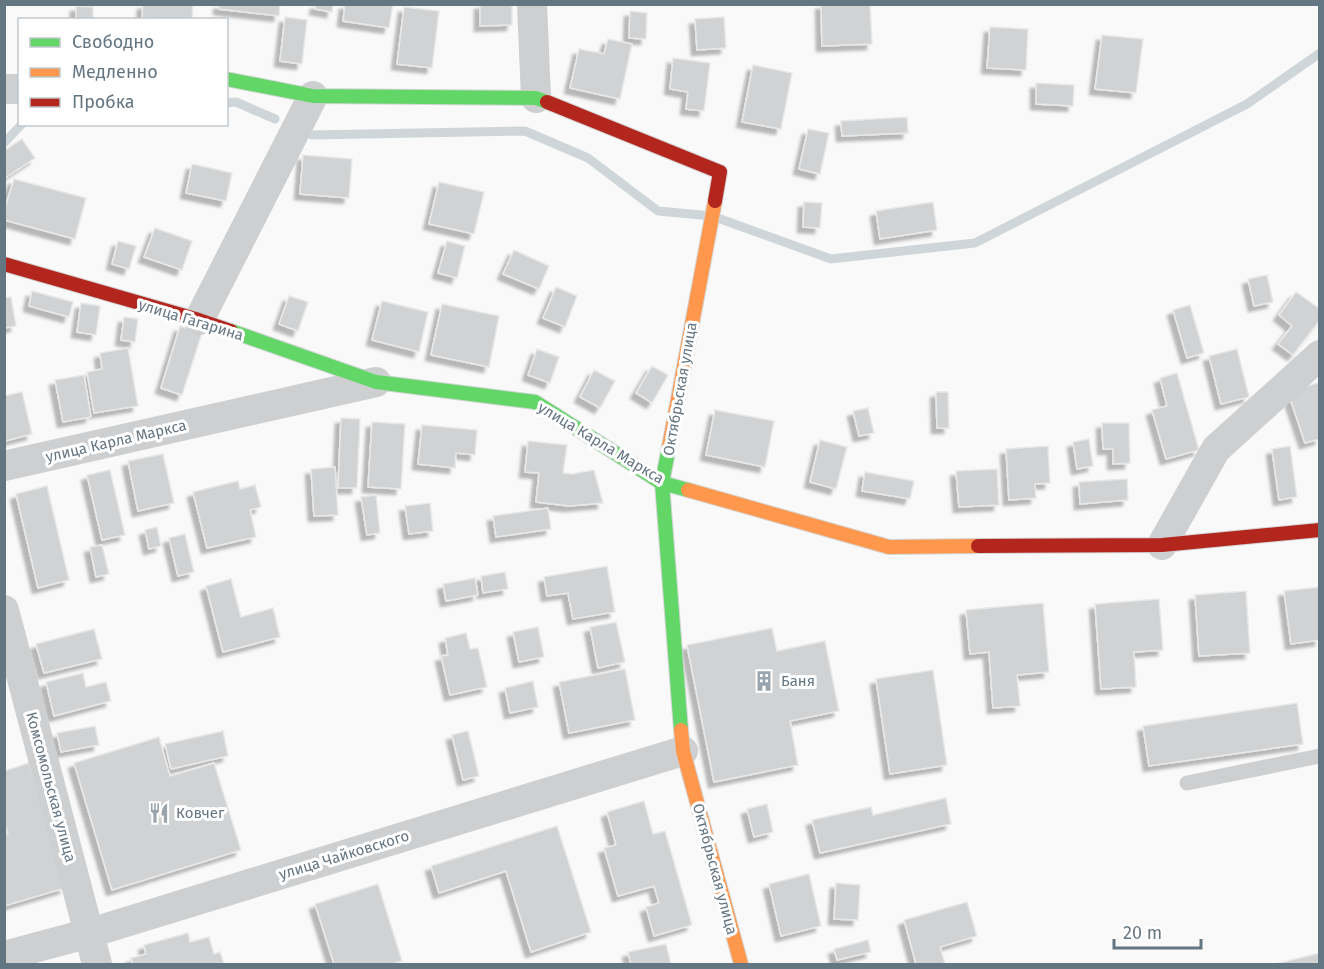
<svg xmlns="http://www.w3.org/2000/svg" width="1324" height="969" font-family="'Fira Sans',sans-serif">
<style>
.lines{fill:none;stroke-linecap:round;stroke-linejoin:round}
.stream{stroke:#ced6d9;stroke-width:9}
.building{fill:#d0d2d3;stroke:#e8e8e8;stroke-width:1.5;filter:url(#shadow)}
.fast-casing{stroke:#d5d6d7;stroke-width:16}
.slow-casing{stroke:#d5d6d7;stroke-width:16}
.jam-casing{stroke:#d5d6d7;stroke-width:16}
.lane{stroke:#cecfd0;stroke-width:15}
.street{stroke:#cecfd0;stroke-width:30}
.fast{stroke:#63d668;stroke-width:14}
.slow{stroke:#ff974d;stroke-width:14}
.jam{stroke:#b3261e;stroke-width:14}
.labels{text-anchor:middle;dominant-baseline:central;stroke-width:6;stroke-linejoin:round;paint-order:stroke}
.street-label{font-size:15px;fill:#657683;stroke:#fff}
.poi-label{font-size:15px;fill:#657683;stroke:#fff;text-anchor:start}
</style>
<defs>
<filter id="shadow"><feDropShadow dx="-5.5" dy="5.5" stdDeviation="1.5" flood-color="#0004"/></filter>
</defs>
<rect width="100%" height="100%" fill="#f9f9f9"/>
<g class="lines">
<!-- stream -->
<path class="stream" d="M226 103 236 102 275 119
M312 135 525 131 588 158 658 211 712 216 831 259 975 243 1247 104 1320 53
M4 143 22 124"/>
</g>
<!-- building -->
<path class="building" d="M143 4H193L192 20 142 18Z
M219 4H280L279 16 219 9Z
M316 4H333L332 12 315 9Z
M345 4H393L389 28 343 21Z
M480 4H512V25L480 26Z
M821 4H870L872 44 822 46Z
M76 6 93 7V20H76Z
M404 7 439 11 432 68 397 64Z
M630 11 647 13 646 39 629 38Z
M285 17 307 20 302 64 280 61Z
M724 17 726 48 697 50 695 19Z
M990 27 1028 29 1026 70 987 68Z
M1102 35 1143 39 1136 93 1095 89Z
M608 39 632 44 620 99 570 88 579 49 604 54Z
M673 58 710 63 704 111 686 109 688 92 670 89Z
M753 65 792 73 781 129 742 122Z
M1036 83 1074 85 1073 106 1036 104Z
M907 117 908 133 842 136 841 121Z
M808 129 829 133 820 174 799 169Z
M22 139 35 158 5 178 4 151Z
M303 155 352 159 349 198 300 194Z
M192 164 232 173 226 201 186 193Z
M14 179 86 198 75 239 4 220V211Z
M439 182 484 192 474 234 429 224Z
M804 202 822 203 820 228 803 227Z
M933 202 937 230 880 239 876 211Z
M155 228 192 241 182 270 144 257Z
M118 241 136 246 129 269 112 264Z
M447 241 465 246 457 278 438 273Z
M514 250 549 266 539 289 503 274Z
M1267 275 1273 302 1254 306 1248 279Z
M556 287 577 296 565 327 543 318Z
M32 291 73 302 69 317 29 306Z
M1296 292 1320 309V320L1293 355 1278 344 1292 326 1279 315Z
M289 296 308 302 298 331 279 324Z
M11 297 16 326 4 328V298Z
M382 301 428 312 419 352 372 340Z
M81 303 100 306 96 335 77 332Z
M442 304 499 316 489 367 431 355Z
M1190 305 1204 353 1187 358 1173 310Z
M124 317 138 319 135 342 121 340Z
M180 326 202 333 182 395 161 388Z
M128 348 138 406 94 413 87 372 102 369 100 353Z
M537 349 559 357 550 383 528 375Z
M1237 349 1249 397 1221 404 1209 356Z
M652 366 668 375 652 403 636 393Z
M594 370 615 381 600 408 580 397Z
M1177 373 1199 450 1166 459 1152 410 1167 406 1160 378Z
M84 375 91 417 63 422 55 380Z
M1320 382V439L1305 443 1288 392Z
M22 392 32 434 5 441 4 396Z
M936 392H948L949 428H937Z
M868 408 874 433 859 436 853 411Z
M715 410 774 421 765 467 706 455Z
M341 418 360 419 357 488H338Z
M372 422 405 424 401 489 368 487Z
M1102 423H1129L1130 463 1113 464V449H1103Z
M422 425 477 430 475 455 456 453 455 468 418 464Z
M1089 439 1093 466 1077 469 1073 442Z
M820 440 847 447 836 489 810 482Z
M528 441 567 445 563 473 572 474 594 470 603 503 569 506 536 502 539 473 525 472Z
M1048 446 1050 483 1035 484 1036 498 1009 500 1006 449Z
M1290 446 1297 497 1279 500 1272 449Z
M163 454 174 503 138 511 128 461Z
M335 467 338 515 314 516 311 469Z
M997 469 999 505 959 507 956 471Z
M110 470 125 535 102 540 87 475Z
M865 472 914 481 910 499 862 491Z
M1127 479 1128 500 1080 504 1079 482Z
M238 481 240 489 255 485 261 507 250 510 256 537 207 548 193 492Z
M47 486 69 580 38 588 16 494Z
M376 495 380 533 367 535 361 497Z
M430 503 433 531 409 534 405 506Z
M548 508 551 529 496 537 493 516Z
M157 527 161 546 149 549 145 530Z
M185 534 194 572 178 576 169 538Z
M102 545 109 574 96 577 90 547Z
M607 566 615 612 573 619 568 593 547 596 544 577Z
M505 572 508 589 483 593 481 576Z
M475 578 478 595 446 601 443 584Z
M231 579 241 617 273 608 280 637 223 652 206 586Z
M1320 587V640L1291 644 1284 591Z
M1246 591 1250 653 1199 656 1195 595Z
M1159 599 1163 650 1134 652 1136 687 1101 689 1095 604Z
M1043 603 1049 672 1017 675 1020 706 993 708 989 652 970 654 966 610Z
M616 622 625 662 598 668 590 627Z
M538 627 544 657 519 662 513 632Z
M772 628 777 651 825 641 839 711 790 721 798 765 714 782 687 645Z
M94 629 102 659 44 673 36 644Z
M466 633 470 649 478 648 487 687 450 695 441 656 448 655 445 638Z
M625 669 635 720 569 733 559 682Z
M933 670 947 765 890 774 876 679Z
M83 673 86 687 106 682 111 701 54 716 46 682Z
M533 681 538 707 510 713 505 688Z
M1297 703 1303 744 1149 766 1143 726Z
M95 726 99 745 61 752 57 733Z
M223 731 228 756 171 769 165 744Z
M468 731 479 776 463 780 452 735Z
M159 737 170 776 214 763 241 850 112 890 74 763Z
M29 763 65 888 4 906V835L8 834 4 821V771Z
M946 798 951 824 820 853 812 820 871 807 873 815Z
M644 801 653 834 665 831 692 925 654 936 646 907 659 903 654 886 618 896 604 848 616 845 607 812Z
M767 804 773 832 754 837 747 809Z
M557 826 591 932 531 952 506 871 439 893 431 866Z
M809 874 821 926 781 936 769 884Z
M836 883 860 885 858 920 834 919Z
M378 884 402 961 392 964H334L315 904Z
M967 902 977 936 940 947 945 964H916L904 920Z
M188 933 190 942 209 937 214 954 220 952 224 964H133L131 958 146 954 144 945Z
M868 940 871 952 837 960 834 949Z
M666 944 671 964H631L628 952Z
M1320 953V964H1275Z"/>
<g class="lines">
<!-- fast casing -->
<g class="fast-casing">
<path id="fast" d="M226 79 313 96 536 98 547 102
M231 331 376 382 535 402 662 483 688 490
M669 447 662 483 681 730"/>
</g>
<!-- slow casing -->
<g class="slow-casing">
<path id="slow" d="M669 447 715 201
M688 490 889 547 978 546
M681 730 683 751 741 964"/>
</g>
<!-- jam casing -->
<g class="jam-casing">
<path id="jam" d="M547 102 720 172 715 201
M4 264 199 320 231 331
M978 546 1162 545 1320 530"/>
</g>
<!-- lane -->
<path class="lane" d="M1187 783 1320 756"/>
<!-- street -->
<path class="street" d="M532 4 536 98
M4 89H20
M199 320 313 96
M4 466 376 382
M1162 545 1216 449 1320 355
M4 610 97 964
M4 956 90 933 683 751"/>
<!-- fast -->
<use href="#fast" class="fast"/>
<!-- slow -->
<use href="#slow" class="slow"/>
<!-- jam -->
<use href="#jam" class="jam"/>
</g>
<!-- icons -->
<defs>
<g id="building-bare" transform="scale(1.62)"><path d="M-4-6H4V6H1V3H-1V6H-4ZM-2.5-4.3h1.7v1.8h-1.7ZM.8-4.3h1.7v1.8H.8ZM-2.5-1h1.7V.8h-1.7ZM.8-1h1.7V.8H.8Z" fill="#99a4ac" stroke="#fff" stroke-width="2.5" paint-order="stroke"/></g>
<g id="restaurant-bare" transform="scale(1.62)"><path d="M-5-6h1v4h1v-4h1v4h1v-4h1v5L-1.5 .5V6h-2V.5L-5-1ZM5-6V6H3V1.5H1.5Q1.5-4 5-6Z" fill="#99a4ac" stroke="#fff" stroke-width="2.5" paint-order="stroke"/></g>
</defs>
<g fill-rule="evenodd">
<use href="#building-bare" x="764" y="681"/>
<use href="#restaurant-bare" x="159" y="813"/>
</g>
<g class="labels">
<!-- street labels -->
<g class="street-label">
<text transform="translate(191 320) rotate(17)">улица Гагарина</text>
<text transform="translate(680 389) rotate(-80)">Октябрьская улица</text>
<text transform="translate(116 441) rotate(-13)">улица Карла Маркса</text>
<text transform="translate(601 443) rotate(31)">улица Карла Маркса</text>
<text transform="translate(51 787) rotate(75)">Комсомольская улица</text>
<text transform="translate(344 855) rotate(-17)">улица Чайковского</text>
<text transform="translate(715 869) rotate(75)">Октябрьская улица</text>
</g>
<!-- poi labels -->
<g class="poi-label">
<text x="781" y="681">Баня</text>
<text x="176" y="813">Ковчег</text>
</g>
</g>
<!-- border -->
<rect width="1324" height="969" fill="none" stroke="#657683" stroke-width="12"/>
<!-- legend -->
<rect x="18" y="18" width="210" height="108" fill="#ffffff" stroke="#c1c8cd" stroke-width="1.5"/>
<rect x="30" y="38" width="30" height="9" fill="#63d668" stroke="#c1c8cd" stroke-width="1.5"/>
<text x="72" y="48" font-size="18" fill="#657683">Свободно</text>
<rect x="30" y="68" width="30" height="9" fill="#ff974d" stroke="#c1c8cd" stroke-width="1.5"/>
<text x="72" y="78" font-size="18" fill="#657683">Медленно</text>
<rect x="30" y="98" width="30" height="9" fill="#b3261e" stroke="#c1c8cd" stroke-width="1.5"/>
<text x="72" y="108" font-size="18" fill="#657683">Пробка</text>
<!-- scale -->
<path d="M1114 939v9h87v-9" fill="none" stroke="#657683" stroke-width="3"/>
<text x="1123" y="939" font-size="18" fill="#657683" stroke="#ffffff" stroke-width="4.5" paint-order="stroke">20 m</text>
</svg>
